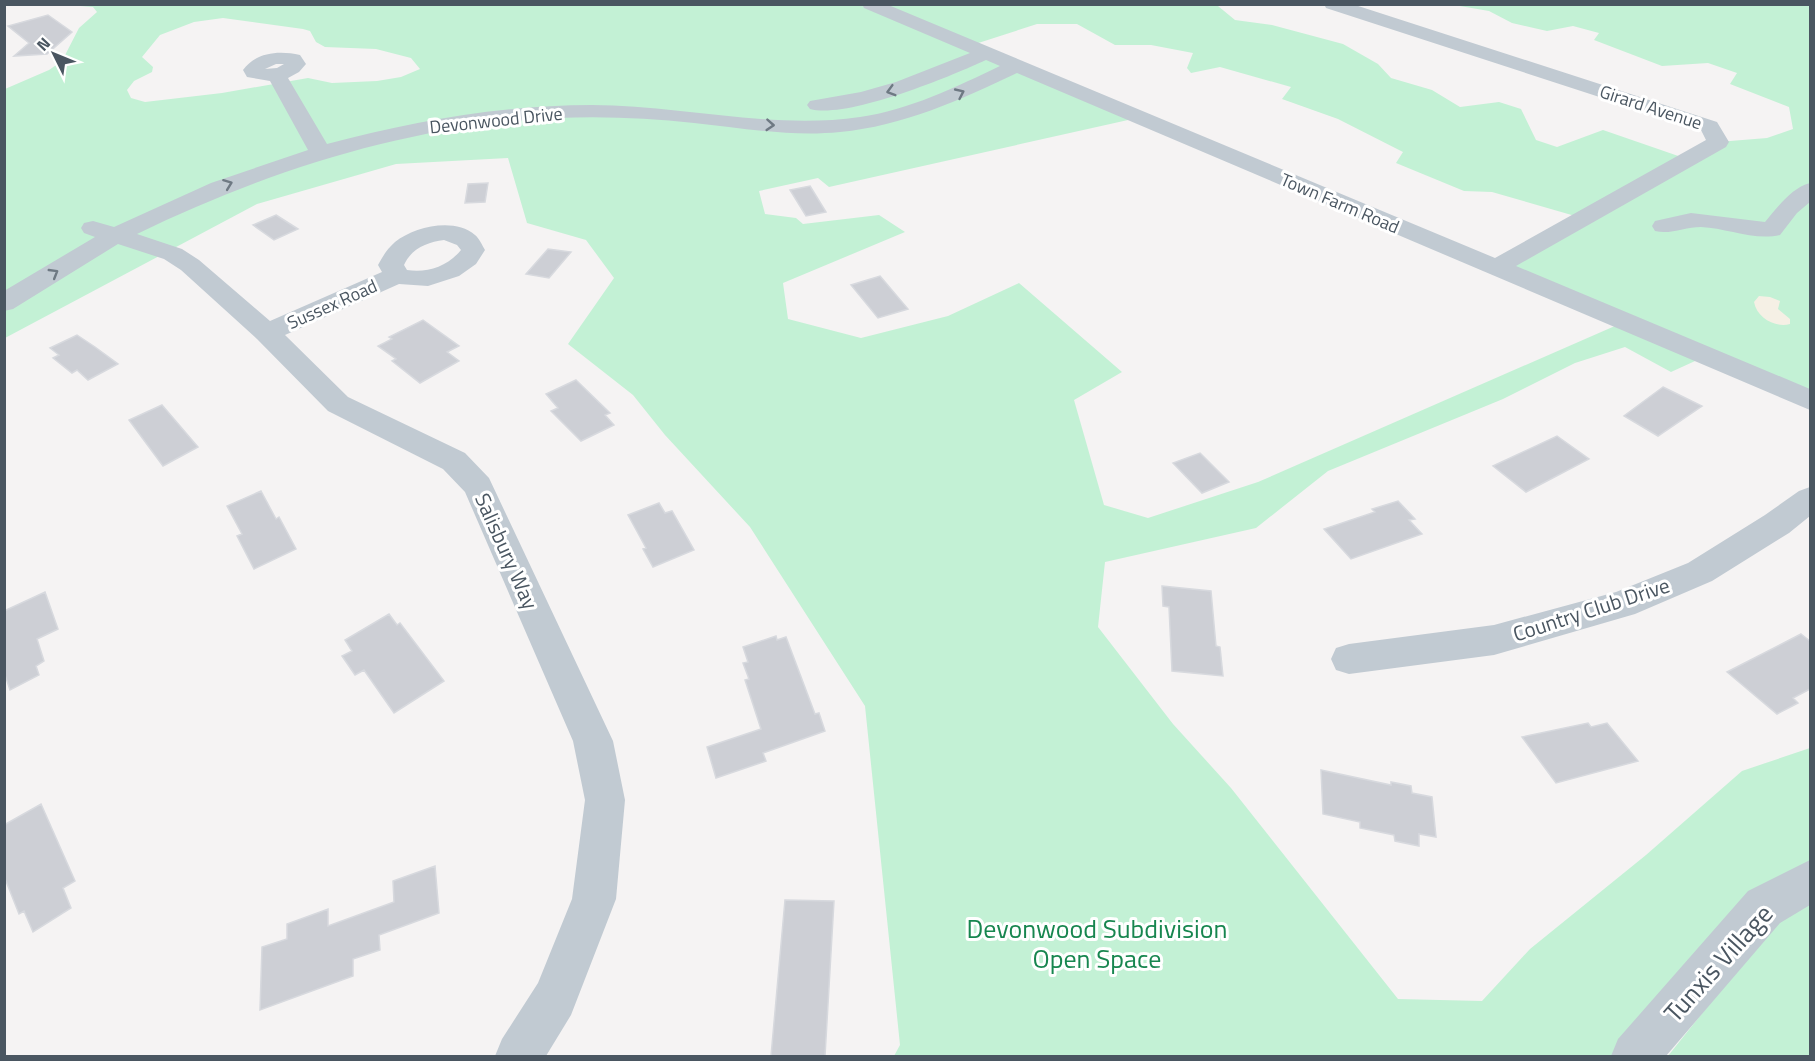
<svg xmlns="http://www.w3.org/2000/svg" width="1815" height="1061" font-family="'Titillium Web',sans-serif">
<style>
.green{fill:#c3f1d5;fill-rule:evenodd}
.sand{fill:#f5f0e5}
.building{fill:#cdcfd5;stroke:#d7d9de;stroke-width:1.5}
.lines{fill:none;stroke-linecap:round;stroke-linejoin:round}
.minor{fill:#c1cad2;fill-rule:evenodd}
.oneway{stroke:#6e7983}
.labels{text-anchor:middle;dominant-baseline:central;stroke-width:6;stroke-linejoin:round;paint-order:stroke}
.far-street-label{font-size:18px;fill:#4a5661;stroke:#fff}
.street-label{font-size:21px;fill:#4a5661;stroke:#fff}
.near-park-label{font-size:26px;fill:#17864f;stroke:#fff}
.near-street-label{font-size:26px;fill:#4a5661;stroke:#fff}
</style>
<rect width="100%" height="100%" fill="#f5f3f3"/>
<!-- green -->
<path class="green" d="M68 5H1222L1218 6 1235 20 1272 25 1343 44 1378 64 1391 78 1432 90 1460 107 1499 102 1521 109 1536 140 1557 147 1603 130 1687 159 1718 142 1767 138 1793 129 1789 107 1730 84 1737 73 1708 63 1662 66 1594 40 1599 33 1573 26 1547 31 1512 23 1489 11 1454 5H1810V392L1523 273 1495 268 1582 218 1492 192 1464 191 1396 163 1403 152 1338 119 1282 99 1291 87 1220 67 1191 73 1187 68 1193 53 1151 45H1115L1077 24H1037L969 46 1137 118 829 187 818 178 759 191 765 214 796 218 803 224 879 215 905 232 783 283 788 319 861 338 948 316 1019 283 1122 372 1074 400 1104 505 1148 518 1258 482 1624 322 1706 356 1671 372 1625 347 1575 363 1503 399 1328 471 1256 528 1105 562 1098 627 1173 724 1231 788 1398 999 1482 1001 1530 949 1646 855 1742 771 1810 748V881L1764 907 1635 1056H894L900 1045 865 706 750 527 665 435 633 395 568 344 614 278 586 240 527 223 508 158 396 164 257 204 5 338V89L49 70 62 61 79 28 97 12 93 7ZM223 18 303 29 310 31 316 42 325 47 376 49 411 58 420 69 401 77 377 81 332 83 308 78 222 93 145 102 131 98 127 90 134 81 152 72 153 67 142 57 160 35 194 22Z
M1810 902V1056H1668L1779 917Z"/>
<!-- sand -->
<path class="sand" d="M1759 296 1770 297 1780 301 1778 309 1790 319V324C1775 328 1757 318 1754 302Z"/>
<!-- building -->
<path class="building" d="M48 15 72 32 47 54 14 56 29 43 8 26Z
M488 183 485 202 465 203 468 184Z
M810 186 826 212 806 216 790 190Z
M276 215 298 229 274 240 253 225Z
M548 249 571 252 549 278 526 274Z
M880 276 908 309 878 318 851 285Z
M423 320 459 346 447 352 459 361 420 383 392 361 396 359 378 346 392 339 389 337Z
M77 335 95 347 118 364 88 380 77 370 72 373 53 358 59 355 50 348Z
M576 380 610 413 605 415 614 425 581 441 551 411 558 408 546 394Z
M1663 387 1702 406 1658 436 1624 416Z
M162 405 198 447 163 466 129 420Z
M1557 436 1589 459 1526 492 1493 466Z
M1200 453 1229 482 1202 493 1173 463Z
M261 491 276 519 279 517 296 549 254 569 237 536 242 534 227 506Z
M1398 501 1415 519 1409 520 1422 534 1351 559 1324 529 1375 512 1372 509Z
M659 503 665 513 672 511 694 550 653 567 643 549 646 548 628 515Z
M1162 586 1211 591 1216 646 1220 647 1223 676 1172 671 1169 607 1163 606Z
M45 592 58 629 37 639 44 661 36 666 39 675 10 690 4 672V611Z
M389 614 397 625 400 623 444 681 394 713 364 670 355 675 342 656 352 651 345 640Z
M1801 634 1810 641V689L1793 698 1798 703 1777 714 1727 672Z
M776 636 777 640 786 637 815 714 819 713 825 731 763 753 766 761 716 778 707 747 761 729 745 680 749 679 743 663 748 662 743 647Z
M1588 723 1591 727 1607 723 1638 761 1556 783 1522 737Z
M1321 770 1391 785V782L1411 786 1412 793 1432 797 1436 837 1419 834V846L1395 841 1394 835 1360 828V822L1323 814Z
M41 804 75 881 63 888 71 908 33 932 24 911 19 914 4 876V825Z
M435 866 439 913 379 935 380 950 353 959V976L260 1010 262 947 287 939V924L328 909V926L394 902 393 881Z
M785 900 834 901 825 1056H771Z"/>
<g class="lines">
<!-- minor -->
<path class="minor" d="M862 4H886L1495 258 1706 140 1701 130 1326 8 1324 4H1352L1717 122 1729 142 1726 147 1516 266 1810 389V410L1017 73C960 100 903 126 840 132 791 137 742 128 694 123 649 118 603 116 557 118 409 125 269 170 137 234L182 249 199 260 270 321 382 272 378 265C383 256 387 249 395 242 414 227 454 217 475 235 479 238 482 245 485 250L476 264 459 276 428 286 399 284 285 335 348 397 465 453 489 478 613 741 625 800 616 899 571 1015 546 1056H495L502 1039 538 983 572 899 585 800 573 741 465 492 443 469 328 411 257 339 181 270 164 259 118 244 13 309 4 311V291L95 237 84 233 81 228 84 223 93 221 114 227 211 183 308 150 270 81 247 77 243 70C256 52 279 50 300 55L306 64 299 72 288 78 327 144C413 121 502 105 592 105 681 105 771 130 860 117 909 110 956 87 1000 66L986 60C949 77 848 119 810 109L807 105 810 101 861 92 896 82 970 53 864 8ZM276 64H284L277 68 265 69ZM444 240 457 245 461 250C447 267 427 273 407 270L404 265C411 249 427 242 444 240Z
M1810 183V202L1797 213 1780 235C1754 241 1727 228 1701 227 1685 227 1670 235 1655 231L1652 226 1655 221 1691 213 1765 222C1777 208 1791 188 1810 183Z
M1810 487V516L1789 533 1712 581 1635 614 1494 655 1349 674 1336 670 1331 659 1336 648 1349 644 1494 625 1616 592 1688 563 1765 515 1799 491Z
M1810 860V905L1780 923 1666 1056H1611L1618 1039 1748 891Z"/>
</g>
<!-- one-way arrows -->
<defs><path id="oneway-chevron" d="M-2-3.5L2.5 0L-2 3.5" fill="none" stroke-width="1.6" stroke-linecap="round" stroke-linejoin="round" transform="scale(1.5)"/></defs>
<g class="oneway">
<use href="#oneway-chevron" transform="translate(891 91) rotate(164)"/>
<use href="#oneway-chevron" transform="translate(960 93) rotate(-25)"/>
<use href="#oneway-chevron" transform="translate(770 125) rotate(4)"/>
<use href="#oneway-chevron" transform="translate(228 184) rotate(-21)"/>
<use href="#oneway-chevron" transform="translate(54 273) rotate(-31)"/>
</g>
<g class="labels">
<!-- far-street labels -->
<g class="far-street-label">
<text transform="translate(1651 107) rotate(18)">Girard Avenue</text>
<text transform="translate(496 120) rotate(-6)">Devonwood Drive</text>
<text transform="translate(1340 203) rotate(23)">Town Farm Road</text>
<text transform="translate(332 304) rotate(-24)">Sussex Road</text>
</g>
<!-- street labels -->
<g class="street-label">
<text transform="translate(507 551) rotate(66)">Salisbury Way</text>
<text transform="translate(1591 609) rotate(-18)">Country Club Drive</text>
</g>
<!-- near-park labels -->
<g class="near-park-label">
<text x="1097" y="928">Devonwood Subdivision<tspan x="1097" dy="30">Open Space</tspan></text>
</g>
<!-- near-street labels -->
<g class="near-street-label">
<text transform="translate(1718 963) rotate(-48)">Tunxis Village</text>
</g>
</g>
<!-- border -->
<rect width="1815" height="1061" fill="none" stroke="#4a5661" stroke-width="12"/>
<!-- north arrow -->
<g transform="translate(54 54) rotate(313)" stroke="#ffffff" stroke-width="4.5" paint-order="stroke">
<path d="M0-4.5L10 22L0 15L-10 22Z" fill="#4a5661"/>
<text y="-9" font-size="16" font-weight="bold" text-anchor="middle" fill="#4a5661">N</text>
</g>
</svg>
